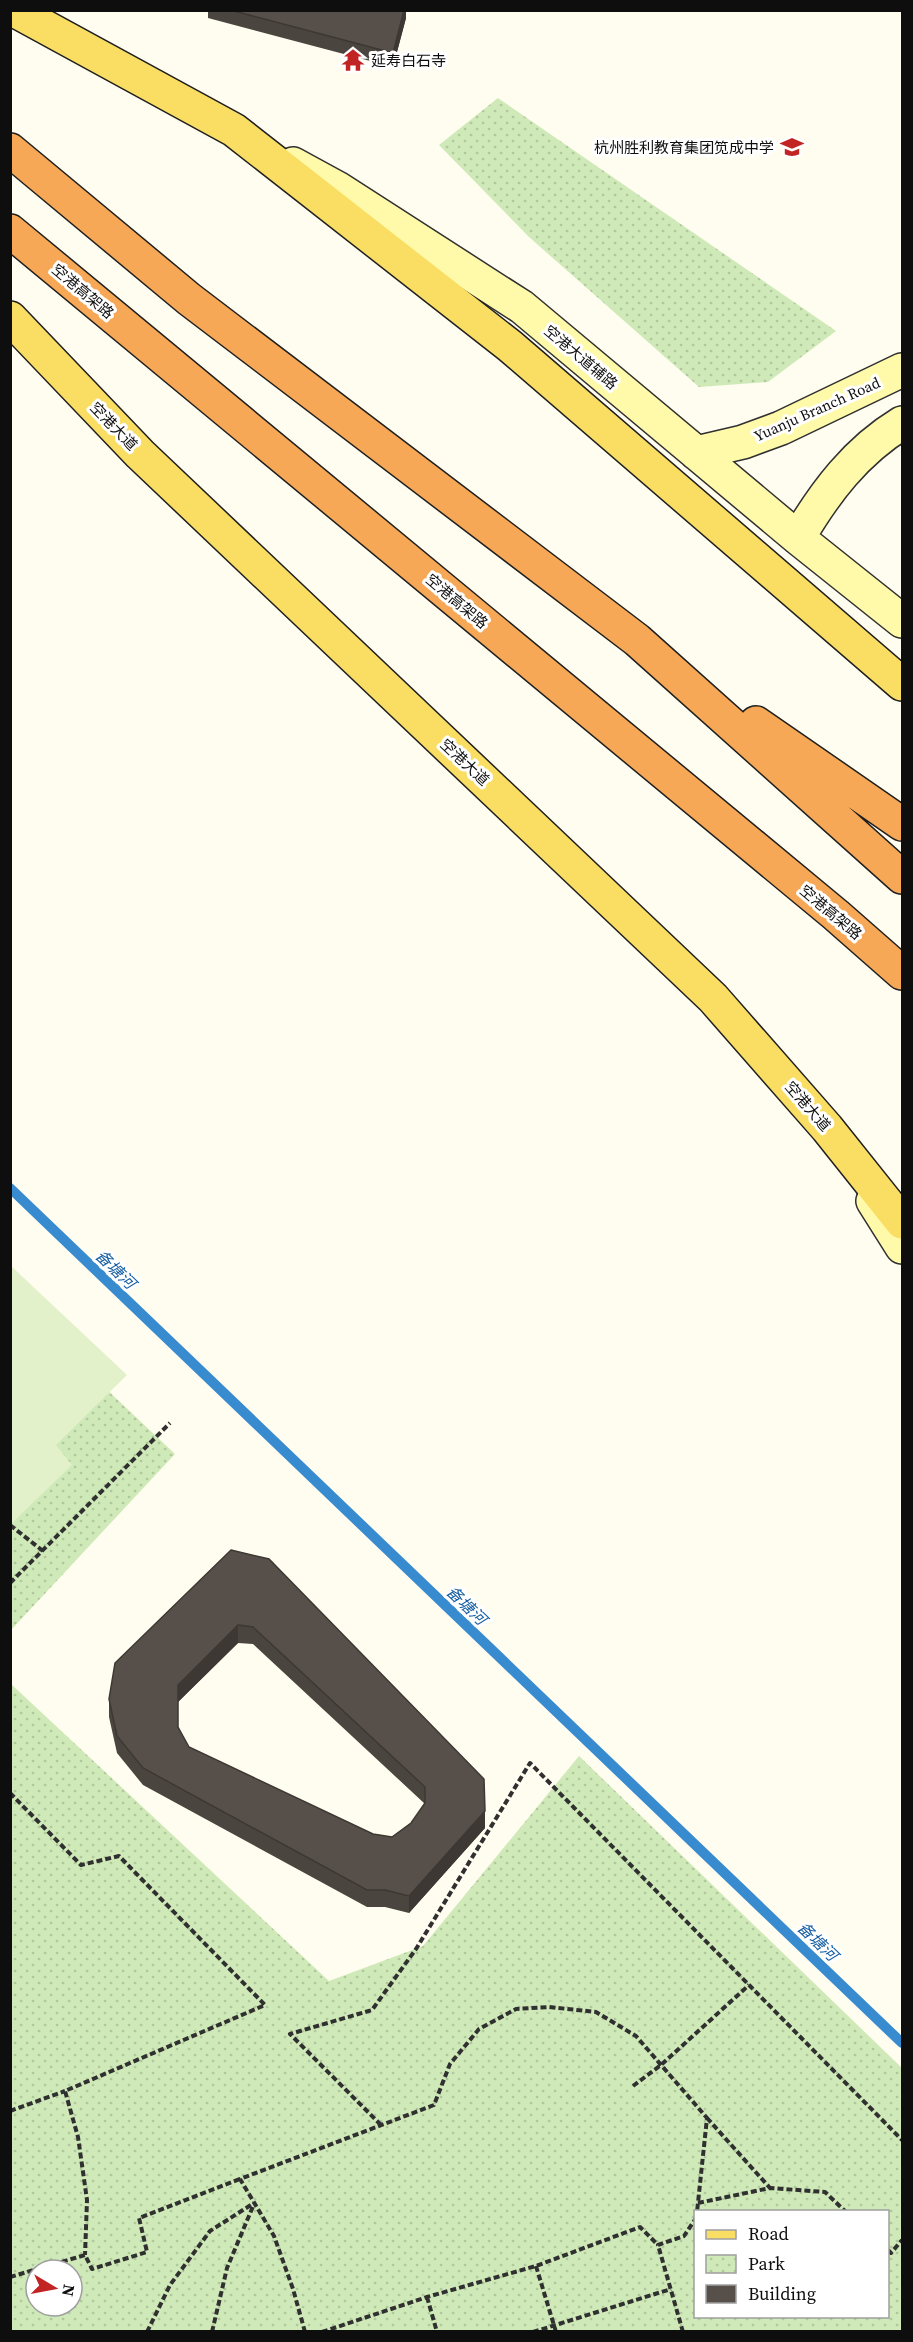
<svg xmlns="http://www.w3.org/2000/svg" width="913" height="2342" font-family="'Source Serif 4','Noto Sans SC',serif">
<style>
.park{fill:url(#park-dots);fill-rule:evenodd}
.pitch{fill:#e2f1ca}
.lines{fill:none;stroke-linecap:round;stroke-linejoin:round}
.stream{stroke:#398bd0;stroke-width:10}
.secondary-casing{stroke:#303030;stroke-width:36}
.primary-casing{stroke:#1f1f1f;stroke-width:36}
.highway-casing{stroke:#1f1f1f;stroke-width:36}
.path{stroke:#303030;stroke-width:4;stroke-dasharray:6 3;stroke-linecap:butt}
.secondary{stroke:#fffaaa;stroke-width:33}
.primary{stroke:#fade64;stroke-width:33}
.highway{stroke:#f7a856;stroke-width:33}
.path-bridge{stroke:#303030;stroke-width:4;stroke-dasharray:6 3;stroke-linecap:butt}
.wall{fill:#4b4540;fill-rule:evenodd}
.shaded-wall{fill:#3d3834}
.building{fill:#57504a;stroke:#3d3834;stroke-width:1.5;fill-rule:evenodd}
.labels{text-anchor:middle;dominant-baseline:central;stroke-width:6;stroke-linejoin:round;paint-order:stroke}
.poi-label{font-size:15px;fill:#0e0e0e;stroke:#fff;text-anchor:start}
.street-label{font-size:15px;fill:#0e0e0e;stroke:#fff}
.water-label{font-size:16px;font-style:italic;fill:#155da3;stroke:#fff}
</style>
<defs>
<pattern id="park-dots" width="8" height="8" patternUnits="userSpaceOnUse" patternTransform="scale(1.5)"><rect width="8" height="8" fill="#cfeab8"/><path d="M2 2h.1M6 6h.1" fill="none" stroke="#b1c89d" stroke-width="1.8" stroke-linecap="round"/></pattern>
</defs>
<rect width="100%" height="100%" fill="#fffdef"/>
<!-- park -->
<path class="park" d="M498 98 836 331 768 382 699 387 529 237 439 145Z
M10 1298 175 1454 11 1630H10Z
M11 1684 329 1981 423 1946 579 1756 902 2068V2331H11ZM696 2212H888V2316H696ZM36 2270H72V2306H36Z"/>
<!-- pitch -->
<path class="pitch" d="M10 1265 127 1375 56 1445 72 1465 11 1524Z"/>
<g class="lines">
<!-- stream -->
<path class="stream" d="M10 1188 902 2043"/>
<!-- secondary casing -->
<g class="secondary-casing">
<path id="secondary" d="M293 164 337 188 522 307 798 538 902 621
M696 453 743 442 781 428 902 370
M798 538C825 492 856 451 902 423
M873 1201 902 1247"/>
</g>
<!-- primary casing -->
<g class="primary-casing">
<path id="primary" d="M14 10 234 130 510 346 902 684
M10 318 140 454 713 998 827 1128 902 1222"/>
</g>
<!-- highway casing -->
<g class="highway-casing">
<path id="highway" d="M10 150 189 299 637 640 902 877
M10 231 836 915 902 973
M756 723 902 824"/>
</g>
<!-- path -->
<path class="path" d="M10 1525 43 1551
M10 1793 81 1865 119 1856 265 2005 65 2091 78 2137 87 2200 85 2255
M707 2118 770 2188
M888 2250 891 2253 902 2240
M536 2266 556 2332
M427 2297 437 2332
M147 2332 170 2285 210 2231 254 2203
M212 2332 227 2268 254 2204
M322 2332 427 2297 536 2266 640 2227 658 2245
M533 2332 671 2289
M683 2332 658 2245 684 2236 696 2218"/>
<!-- secondary -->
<use href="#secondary" class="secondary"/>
<!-- primary -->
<use href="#primary" class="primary"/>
<!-- highway -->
<use href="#highway" class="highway"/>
<!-- path-bridge -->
<path class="path-bridge" d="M10 1583 170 1423
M633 2086 661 2065 749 1985
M10 2111 65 2091
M381 2125 290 2034 372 2010 416 1949 530 1763 902 2140
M698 2203 770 2188 825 2192 846 2212
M10 2277 85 2255 92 2269 147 2252 139 2218 240 2179
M305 2332 293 2289 274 2236 240 2179 434 2105 450 2064 479 2029 516 2009 549 2007 596 2012 636 2036 707 2118 697 2212"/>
</g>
<!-- wall -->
<path class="wall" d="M201 10H406V18L393 67 208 18V12Z
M231 1550 485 1828 409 1913 385 1907H367L143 1785 117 1753 109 1717V1699ZM238 1643 253 1644 425 1804 411 1823 392 1837 373 1834 189 1747 178 1727V1702Z"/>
<!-- shaded-wall -->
<path class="shaded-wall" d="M404 10H406V18L393 67V53Z
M238 1625V1643L178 1702V1685Z
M485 1811V1828L409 1913V1896Z"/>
<!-- building -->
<path class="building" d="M230 10H404L393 53Z
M231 1550 269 1559 484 1779 485 1811 409 1896 385 1890H367L143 1768 117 1736 109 1699 115 1663ZM238 1625 253 1627 425 1787V1803L411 1823 392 1837 373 1834 189 1747 178 1727V1685Z"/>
<!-- icons -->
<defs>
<g id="temple-bare" transform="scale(1.8)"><path d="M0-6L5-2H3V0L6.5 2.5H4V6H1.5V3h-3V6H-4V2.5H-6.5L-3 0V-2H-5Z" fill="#c12423" stroke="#fff" stroke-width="2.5" paint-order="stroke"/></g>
<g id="school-bare" transform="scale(1.8)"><path d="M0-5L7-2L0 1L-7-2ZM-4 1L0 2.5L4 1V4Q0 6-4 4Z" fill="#c12423" stroke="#fff" stroke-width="2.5" paint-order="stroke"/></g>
</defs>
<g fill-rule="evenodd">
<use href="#temple-bare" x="353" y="60"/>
<use href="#school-bare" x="792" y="147"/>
</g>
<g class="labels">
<!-- poi labels -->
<g class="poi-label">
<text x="371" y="60">延寿白石寺</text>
<text x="774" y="147" text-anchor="end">杭州胜利教育集团笕成中学</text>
</g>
<!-- street labels -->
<g class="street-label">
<text transform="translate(83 291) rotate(40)">空港高架路</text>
<text transform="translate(581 357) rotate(40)">空港大道辅路</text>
<text transform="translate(817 409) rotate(-24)">Yuanju Branch Road</text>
<text transform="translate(114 426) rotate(46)">空港大道</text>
<text transform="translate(457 601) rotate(40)">空港高架路</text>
<text transform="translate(465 762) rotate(43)">空港大道</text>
<text transform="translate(831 912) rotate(40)">空港高架路</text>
<text transform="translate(808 1106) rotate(49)">空港大道</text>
</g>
<!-- water labels -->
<g class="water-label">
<text transform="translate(116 1269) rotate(44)">备塘河</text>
<text transform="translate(467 1605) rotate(44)">备塘河</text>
<text transform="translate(818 1941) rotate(44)">备塘河</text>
</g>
</g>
<!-- border -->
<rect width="913" height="2342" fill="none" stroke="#0e0e0e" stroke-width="24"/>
<!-- legend -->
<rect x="694" y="2210" width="195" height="108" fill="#ffffff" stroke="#9f9f9f" stroke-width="1.5"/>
<rect x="706" y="2230" width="30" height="9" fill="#fade64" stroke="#9f9f9f" stroke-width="1.5"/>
<text x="748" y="2240" font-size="18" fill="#0e0e0e">Road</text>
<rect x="706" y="2255" width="30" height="18" fill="url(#park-dots)" stroke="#9f9f9f" stroke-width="1.5"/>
<text x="748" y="2270" font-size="18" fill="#0e0e0e">Park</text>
<rect x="706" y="2285" width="30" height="18" fill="#57504a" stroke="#9f9f9f" stroke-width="1.5"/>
<text x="748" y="2300" font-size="18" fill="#0e0e0e">Building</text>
<!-- north arrow -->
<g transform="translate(54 2288) rotate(100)"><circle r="28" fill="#ffffff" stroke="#9f9f9f" stroke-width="1.5"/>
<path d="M0-4.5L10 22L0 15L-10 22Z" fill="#c12423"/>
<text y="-9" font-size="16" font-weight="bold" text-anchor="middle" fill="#0e0e0e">N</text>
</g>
</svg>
